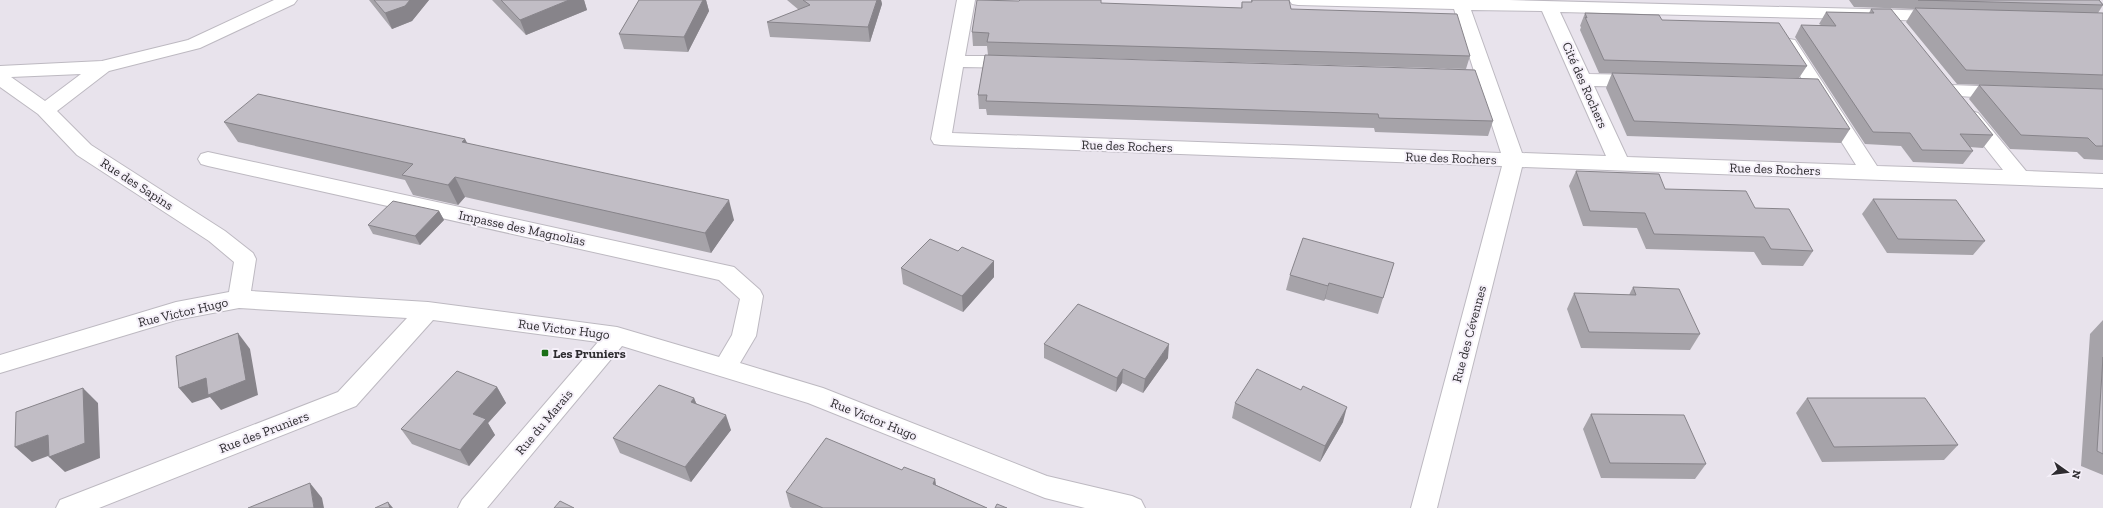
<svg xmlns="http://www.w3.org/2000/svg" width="2103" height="508" font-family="'Zilla Slab',serif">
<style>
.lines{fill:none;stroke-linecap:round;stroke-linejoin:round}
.minor-casing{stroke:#bdb9c1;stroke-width:2}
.minor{fill:#fff;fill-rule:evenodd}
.wall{fill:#a6a3a9}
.shaded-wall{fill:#87848a}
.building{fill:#c1bdc5;stroke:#87848a}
.poi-dot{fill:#1b6f17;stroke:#f5f0f9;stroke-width:1.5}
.labels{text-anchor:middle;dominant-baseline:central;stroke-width:4;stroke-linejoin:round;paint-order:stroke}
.street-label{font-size:13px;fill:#2e2c30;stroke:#f5f0f9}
.poi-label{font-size:13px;font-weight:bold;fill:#2e2c30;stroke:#f5f0f9;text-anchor:start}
</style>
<rect width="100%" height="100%" fill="#e8e3ec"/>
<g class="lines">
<!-- minor casing -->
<g class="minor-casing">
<path id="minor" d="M274 0H297L294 4 200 48 109 71 57 111 91 145 225 231 253 253 256 259 251 291 428 302 617 327 719 357 732 335 740 299 719 280 208 166 201 164 198 159 201 154 208 152 734 267 760 290 763 296 756 336 740 363 823 388 1047 476 1132 496 1141 500 1145 508H1085L1045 498 808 403 622 346 487 508H458L462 500 598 342 433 320 356 406 99 508H56L60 500 338 392 407 318 239 308 176 320 0 373V355L176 302 229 292 234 262 209 241 77 155 38 114 0 87V66L102 61 188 40ZM81 74 45 101 11 77Z
M957 0H975L965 56H1014L1021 58 1023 62 1021 66 1014 68 963 67 952 133 1501 153 1478 82 1441 79 1439 75 1441 71 1448 69 1474 71 1454 9 1298 5 1292 4 1289 0H1509L1941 11 1947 12 1950 16 1947 20 1941 21 1560 12 1589 74 1638 75 1645 77 1647 81 1645 85 1638 87 1594 86 1627 157 1856 165 1780 44 1783 40 1789 39 1795 40 1877 166 2003 170 1961 117 1964 113 1971 111 1978 113 2026 171 2103 174V188L1522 167 1437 508H1411L1502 166 941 145 934 144 931 139ZM1471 10 1542 11 1606 156 1522 153Z
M1951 85 2004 87 2011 89 2014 93 2011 97 2004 99 1944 95 1941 91 1944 87Z"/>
</g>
<!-- minor -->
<use href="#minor" class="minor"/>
</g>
<!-- wall -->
<path class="wall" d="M369 0H429L412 21 392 29Z
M492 0H584L587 10 526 35Z
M639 0H706L709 11 688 52 624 49 619 34Z
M787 0H881L882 4 870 42 770 37 767 22 799 10Z
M1251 0H1289L1291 9 1470 56 1466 69 988 55 987 46H973L972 32 1019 1 1241 8 1242 2H1251Z
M1849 0H2099L2103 4V5L2098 13H2103V89L1957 84 1906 22 1914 9 1854 7Z
M1871 9 1993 135 1983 148 1969 147 1973 151 1963 164 1913 162 1901 146 1865 144 1795 37 1801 25H1821L1819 24 1826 12 1869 13Z
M1585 13 1662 20 1807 66 1799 78 1599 73 1580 30 1581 27 1580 26Z
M985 55 1493 121 1488 136 1375 132 1374 128 987 115 986 109H979L978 95Z
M1612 73 1850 129 1841 143 1627 136 1606 88Z
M1979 85 2103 89V160L2084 159 2077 152 2010 149 1969 99Z
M224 122 465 139 467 143 734 220 711 253 465 197 458 205 413 195 405 180 238 142Z
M1576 171 1665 189 1755 208 1813 251 1803 266 1762 265 1754 252 1646 249 1637 228 1583 226 1569 186Z
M1873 199 1985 241 1973 255 1887 253 1862 214Z
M439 211 444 220 420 245 373 234 368 225Z
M994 261V277L963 312 903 284 901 268Z
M1394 263 1378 314 1325 299 1324 301 1286 290 1290 275Z
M1633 287 1700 334 1690 350 1581 348 1567 309 1574 293 1629 295Z
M2103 320V475L2081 466 2090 334Z
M1044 344 1168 358 1143 393 1122 383 1116 392 1044 358Z
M497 387 506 403 488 423 495 435 469 466 412 444 401 429Z
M694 398 696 403 731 430 691 482 620 453 613 438Z
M1807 398 1958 445 1944 460 1822 462 1796 413Z
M1235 403 1343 422 1320 462 1232 418Z
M1591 414 1706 464 1695 479 1601 478 1583 429Z
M902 470 935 479 936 485 987 508H792L790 507 786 492Z"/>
<!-- shaded-wall -->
<path class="shaded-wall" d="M410 0H429L412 21 392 29 385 13Z
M569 0H584L587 10 526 35 520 20Z
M703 0H706L709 11 688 52 684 37Z
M877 0H881L882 4 870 42 868 27Z
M465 139 475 159 462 142Z
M455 177 465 197 458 205 448 185Z
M729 200 734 220 711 253 705 233Z
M439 211 444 220 420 245 415 236Z
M994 261V277L963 312 962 296Z
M1329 283 1325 299 1324 301 1328 286Z
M238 333 250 349 258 395 221 410 210 397 192 403 179 388Z
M1169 344 1168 358 1143 393 1145 379Z
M1123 369 1122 383 1116 392 1117 378Z
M497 387 506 403 488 423 495 435 469 466 460 450 473 414Z
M83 388 98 403 100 458 65 472 49 457Z
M694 398 700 413 691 402Z
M1347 407 1343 422 1320 462 1325 446Z
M726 415 731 430 691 482 685 467Z
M48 435 64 450 32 462 15 447Z
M935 479 937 494 933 484Z
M310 483 322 498 324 508H314Z
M388 502 393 508H390Z"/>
<!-- building -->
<path class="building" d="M374 0H410L405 6 385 13Z
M501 0H569L520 20Z
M639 0H703L684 37 619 34Z
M803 0H877L868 27 767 22 810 5Z
M977 0 1019 1 1020 0H1101V3L1242 8V2H1252V0H1289L1291 9 1457 14 1470 56 987 42 989 33 972 32Z
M1918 0H2099L2103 5Z
M1915 8 2103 13V75L1966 70Z
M1871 9H1891L1993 135 1960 134 1973 151 1922 150 1910 133 1873 132 1801 25 1836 26 1826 12 1874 13Z
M1585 13 1659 15 1662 20 1779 23 1807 66 1604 60 1585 17 1587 18Z
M985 55 1475 70 1493 121 1379 118 1378 114 986 101 987 95H978Z
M1612 73 1818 79 1850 129 1634 121Z
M1979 85 2103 89V146H2096L2088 138 2021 135Z
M258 94 465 139 462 142 729 200 705 233 455 177 448 185 402 175 413 164 224 122Z
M1576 171 1659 174 1665 189 1746 191 1755 208 1789 209 1813 251 1771 249 1764 237 1654 234 1645 213 1590 211Z
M1873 199 1956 200 1985 241 1898 239Z
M393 201 439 211 415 236 368 225Z
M1303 238 1394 263 1383 298 1329 283 1328 286 1290 275Z
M930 239 958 251 962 247 994 261 962 296 901 268Z
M1633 287 1679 289 1700 334 1589 332 1574 293 1636 295Z
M1078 304 1169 344 1145 379 1123 369 1117 378 1044 344Z
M238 333 246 380 208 395 206 378 179 388 176 356Z
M2103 357V454L2097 451Z
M1257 369 1301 390 1303 386 1347 407 1325 446 1235 403Z
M457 371 497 387 473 414 486 419 460 450 401 429Z
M659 385 694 398 691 402 726 415 685 467 613 438Z
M83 388 85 443 49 457 48 435 15 447 16 412Z
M1807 398H1925L1958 445 1834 447Z
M1591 414 1684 415 1706 464 1610 463Z
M826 438 902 470 904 467 935 479 933 484 987 508H823L786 492Z
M310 483 314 508H248Z
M560 501 574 508H554Z
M388 502 390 508H375Z
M997 504 1007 508H995Z"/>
<!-- markers -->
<rect class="poi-dot" x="541" y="349" width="8" height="8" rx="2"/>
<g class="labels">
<!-- street labels -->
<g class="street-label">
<text transform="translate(1585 85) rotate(66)">Cité des Rochers</text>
<text transform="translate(1127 146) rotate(2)">Rue des Rochers</text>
<text transform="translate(1451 158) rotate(2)">Rue des Rochers</text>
<text transform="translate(1775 169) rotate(2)">Rue des Rochers</text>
<text transform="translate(137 184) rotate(33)">Rue des Sapins</text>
<text transform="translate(522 228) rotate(12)">Impasse des Magnolias</text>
<text transform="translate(183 312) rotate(-13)">Rue Victor Hugo</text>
<text transform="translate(564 329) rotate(7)">Rue Victor Hugo</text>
<text transform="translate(1469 334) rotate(-75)">Rue des Cévennes</text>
<text transform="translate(874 419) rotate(22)">Rue Victor Hugo</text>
<text transform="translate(544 422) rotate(-50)">Rue du Marais</text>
<text transform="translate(264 432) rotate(-21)">Rue des Pruniers</text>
</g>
<!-- poi labels -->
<g class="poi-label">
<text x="553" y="353">Les Pruniers</text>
</g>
</g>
<!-- north arrow -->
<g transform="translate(2067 472) rotate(104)" stroke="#f5f0f9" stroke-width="3" paint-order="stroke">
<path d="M0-3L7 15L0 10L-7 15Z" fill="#2e2c30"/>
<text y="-6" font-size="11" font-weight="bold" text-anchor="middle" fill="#2e2c30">N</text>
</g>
</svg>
